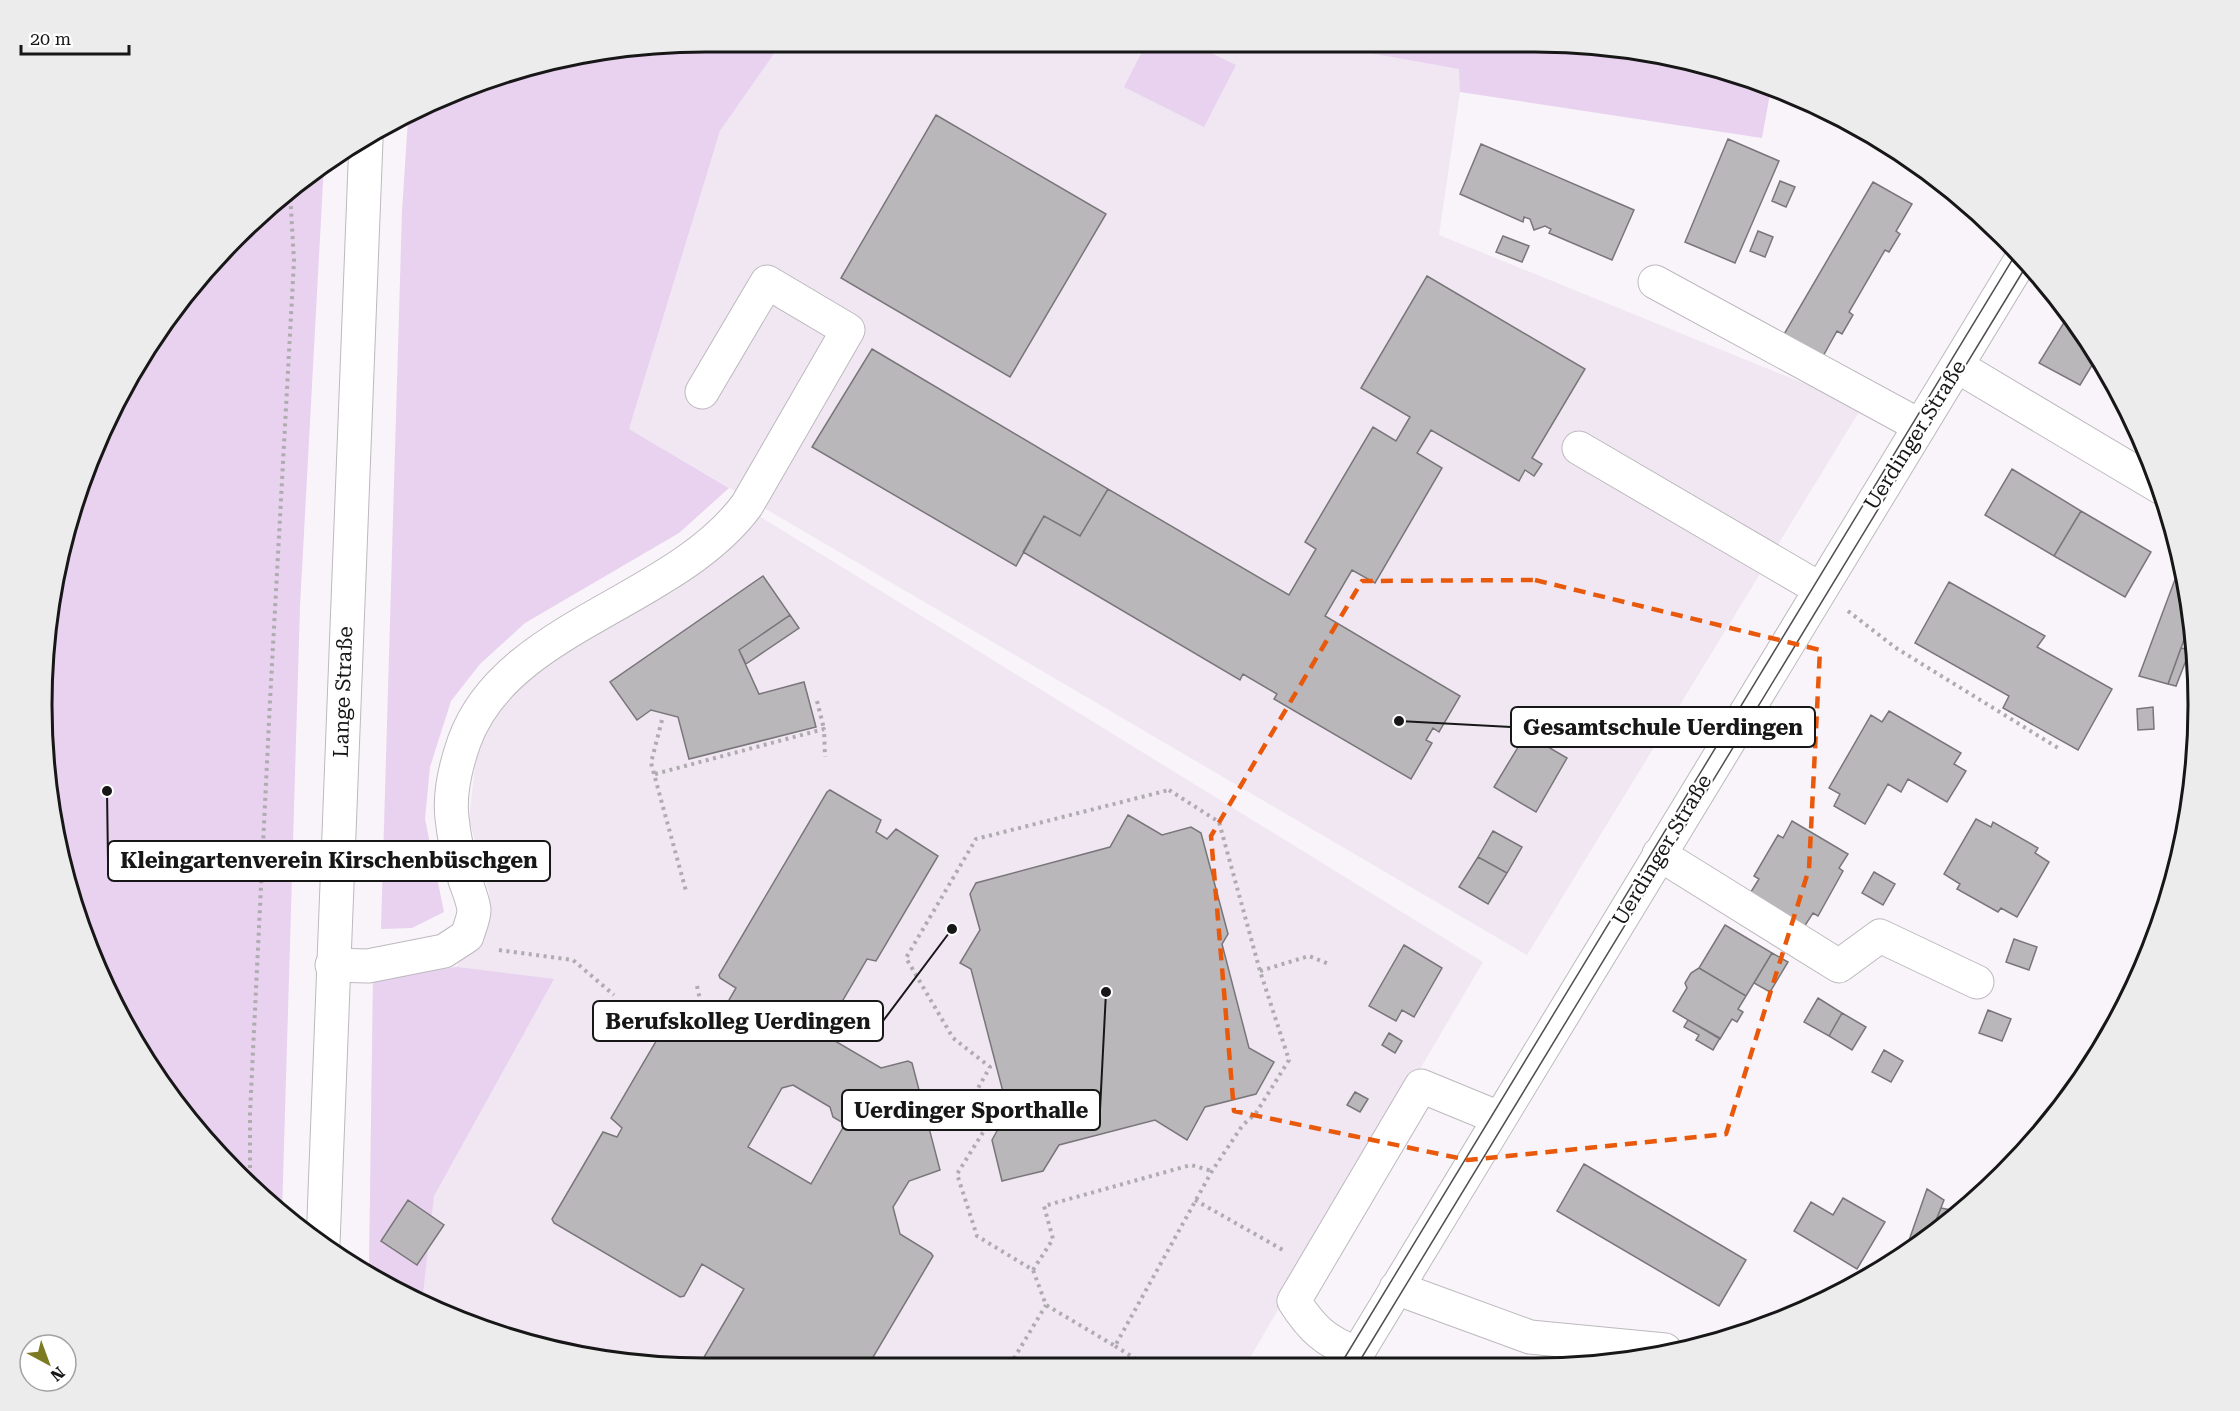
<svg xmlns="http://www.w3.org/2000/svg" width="2240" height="1411" font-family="'Roboto Serif',serif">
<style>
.built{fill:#f0e7f3}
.green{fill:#e8d2ef}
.building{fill:#bab7bb;stroke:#79767a;stroke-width:1.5;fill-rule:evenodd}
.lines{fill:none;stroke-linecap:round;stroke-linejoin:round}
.minor-casing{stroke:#bdb9be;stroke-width:35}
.major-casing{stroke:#bdb9be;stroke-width:35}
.path{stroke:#afacb0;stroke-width:4;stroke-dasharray:3 4.5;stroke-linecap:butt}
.minor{stroke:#fff;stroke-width:33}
.major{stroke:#fff;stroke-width:33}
.tram{stroke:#514f51;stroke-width:1.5}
.marked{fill:none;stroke:#e8590c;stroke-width:4.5;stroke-dasharray:12 8;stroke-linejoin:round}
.labels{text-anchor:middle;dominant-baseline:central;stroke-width:4.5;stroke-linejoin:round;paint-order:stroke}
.street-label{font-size:21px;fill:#181718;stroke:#fff}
.rim{fill:none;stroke:#181718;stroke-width:3}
.leader{fill:none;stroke:#181718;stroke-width:2}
.callout-dot{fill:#181718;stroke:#fff;stroke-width:2}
.callout{fill:#fff;stroke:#181718;stroke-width:2}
.callout-label{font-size:22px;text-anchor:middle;font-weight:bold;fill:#181718}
</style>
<rect width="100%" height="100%" fill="#f8f4f9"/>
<!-- built -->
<path class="built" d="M778 48H1341L1460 69V92L1439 235 1862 407 1527 955 629 429 720 131Z
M759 516 1483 962 1245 1366 619 1363 452 1319 369 1271 373 979 457 966 490 896 469 819 478 739 524 679 588 636 675 591Z"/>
<!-- green -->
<path class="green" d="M619 48H778L720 131 629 429 729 488 679 533 525 623 480 664 451 701 430 767 425 819 444 912 412 928 381 929 402 211 408 119 493 77Z
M1144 48H1201L1236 65 1204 127 1124 87Z
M1341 48H1621L1771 88 1762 138 1460 92 1459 69Z
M324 164 300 606 282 1213 207 1143 154 1074 93 960 65 878 42 705 55 576 77 492 131 374 179 301 237 236Z
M457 967 554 979 434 1196 422 1302 369 1271 373 979Z"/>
<!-- building -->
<path class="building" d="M936 115 1106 214 1010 377 841 278Z
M1728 139 1779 161 1735 263 1685 242Z
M1481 144 1634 210 1612 260 1549 233 1551 229 1545 226 1534 230 1530 219 1524 217 1523 222 1460 194Z
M1780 181 1795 187 1786 207 1772 201Z
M1873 182 1912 204 1896 231 1900 234 1889 252 1885 250 1849 312 1853 315 1842 334 1837 331 1822 358 1783 336Z
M1758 231 1773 237 1765 257 1750 251Z
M1503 236 1529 246 1522 262 1496 252Z
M1427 276 1585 369 1532 458 1542 464 1534 476 1525 470 1519 481 1431 430 1417 453 1442 468 1375 583 1352 570 1325 616 1460 696 1439 732 1433 728 1426 740 1432 743 1411 779 1274 699 1277 694 1243 674 1240 680 1023 552 1044 516 1080 536 1108 489 1289 595 1316 549 1305 542 1373 427 1396 441 1410 417 1361 388Z
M2068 316 2097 357 2080 385 2039 363Z
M872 349 1108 489 1080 536 1044 516 1016 566 812 447Z
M2012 469 2081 511 2054 556 1985 515Z
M2081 511 2151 552 2125 597 2054 556Z
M2180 566 2192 618 2168 684 2139 676Z
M763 576 790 615 739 650 759 694 804 682 816 727 689 759 678 717 651 710 637 720 610 682Z
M1949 582 2045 636 2037 647 2112 689 2078 750 2003 708 2009 696 1915 643Z
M790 615 799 628 746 664 739 650Z
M2181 648 2190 650 2176 686 2168 684Z
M2153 707 2154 729 2138 730 2137 709Z
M1889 711 1961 753 1954 764 1966 771 1947 802 1908 779 1901 792 1888 784 1865 824 1834 806 1840 794 1829 788 1871 715 1882 722Z
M1526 734 1567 758 1536 812 1494 787Z
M830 790 881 820 876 832 887 839 896 829 938 856 876 961 867 959 823 1034 881 1068 908 1061 912 1063 940 1170 909 1181 893 1207 900 1234 931 1253 933 1256 869 1364H700L744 1289 702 1264 684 1296 680 1297 554 1223 552 1219 603 1132 617 1137 622 1128 611 1118 672 1014 676 1013 701 1028 708 1016 718 1019 736 988 720 978 719 975 827 792ZM793 1085 830 1107 833 1117 845 1124 811 1184 748 1147 782 1088Z
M1128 815 1162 835 1191 827 1201 833 1228 934 1222 944 1249 1048 1274 1062 1256 1094 1205 1107 1187 1140 1155 1120 1059 1145 1043 1171 1002 1181 992 1140 1008 1111 971 969 960 963 980 930 970 894 976 883 1110 847Z
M1976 819 1991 827 1993 822 2038 848 2035 853 2049 862 2017 917 2001 908 1998 912 1957 889 1960 884 1944 874Z
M1792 821 1848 854 1839 868 1843 871 1818 916 1813 913 1804 927 1749 895 1759 879 1754 876 1778 835 1783 838Z
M1493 831 1522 847 1507 873 1478 857Z
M1478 857 1507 873 1488 904 1459 887Z
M1874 872 1895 884 1883 905 1862 893Z
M1725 925 1772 953 1746 996 1699 968Z
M2014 939 2037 947 2029 970 2006 962Z
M1404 945 1442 968 1414 1017 1402 1010 1396 1021 1369 1006Z
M1772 953 1788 962 1770 992 1754 983Z
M1699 968 1746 996 1738 1009 1743 1012 1737 1022 1732 1019 1720 1039 1673 1011 1687 988 1685 983 1691 973Z
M1818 998 1842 1013 1829 1036 1804 1022Z
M1988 1010 2011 1019 2002 1041 1979 1033Z
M1842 1013 1866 1027 1852 1050 1829 1036Z
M1688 1020 1720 1038 1713 1050 1696 1040 1699 1035 1684 1027Z
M1389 1033 1402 1041 1395 1053 1382 1045Z
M1884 1050 1903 1061 1891 1082 1872 1072Z
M1355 1092 1368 1099 1360 1112 1347 1105Z
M1584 1164 1746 1260 1719 1306 1557 1211Z
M1927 1189 1944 1200 1931 1233 1909 1250 1906 1249Z
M1843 1198 1885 1222 1857 1269 1794 1231 1811 1202 1833 1215Z
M408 1200 444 1225 417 1265 381 1241Z
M1941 1208 1961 1212 1931 1233Z"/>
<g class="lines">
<!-- minor casing -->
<g class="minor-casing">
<path id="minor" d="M1655 282 1920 426
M1957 366 2160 487
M1579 448 1820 589
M1659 854 1839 966 1880 936 1977 982
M332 965 368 966 444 951 467 936C469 929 474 918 474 910 473 900 468 889 465 880 459 860 454 838 452 818 449 793 456 765 464 742 505 626 674 604 747 505L848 330 767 282 702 392
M1396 1288 1530 1337 1665 1350
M1356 1353C1325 1341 1312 1329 1294 1301L1421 1086 1499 1118
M1349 1367 2022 258"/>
</g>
<!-- major casing -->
<g class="major-casing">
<path id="major" d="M323 1244 366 140"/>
</g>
<!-- path -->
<path class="path" d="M1848 611 1896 648 2058 748
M817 701 824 729
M662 720 651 763 686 891
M655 774 824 729 825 757
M1169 790 1219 822 1260 971 1289 1060 1256 1113 1242 1126 1212 1171 1115 1346 1046 1305 1033 1270 977 1236 957 1174 997 1110 973 1097 990 1067 953 1038 906 958 976 839Z
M499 950 573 960 614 995
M1260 971 1309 956 1329 964
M697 986 703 1013
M250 1183V1113L270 701 294 261 290 192
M1195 1200 1283 1250
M1033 1270 1053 1239 1044 1206 1191 1165 1212 1171
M1115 1346 1147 1366
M1010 1365 1046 1305"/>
<!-- minor -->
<use href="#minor" class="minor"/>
<!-- major -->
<use href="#major" class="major"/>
<!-- tram -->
<path class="tram" d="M1339 1367 2017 252
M1356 1367 2028 263"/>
</g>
<!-- marked area -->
<path class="marked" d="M1535 580 1820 650 1809 869 1726 1134 1468 1160 1234 1111 1211 836 1362 581Z"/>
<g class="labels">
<!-- street labels -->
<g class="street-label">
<text transform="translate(1915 435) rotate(-58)">Uerdinger Straße</text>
<text transform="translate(343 692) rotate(-88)">Lange Straße</text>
<text transform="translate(1662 850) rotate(-59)">Uerdinger Straße</text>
</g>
</g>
<!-- crop -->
<path d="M0 0H2240V1411H0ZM705 52H1535A653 653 0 0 1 2188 705V705A653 653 0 0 1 1535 1358H705A653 653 0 0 1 52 705V705A653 653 0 0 1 705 52Z" fill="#edeced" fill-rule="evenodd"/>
<path class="rim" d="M705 52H1535A653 653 0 0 1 2188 705V705A653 653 0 0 1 1535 1358H705A653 653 0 0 1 52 705V705A653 653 0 0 1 705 52Z"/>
<!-- callouts -->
<path class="leader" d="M1399 721L1511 727M107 791L108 861M952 929L883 1021M1106 992L1100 1110"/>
<g class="callout-dot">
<circle cx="1399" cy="721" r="6"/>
<circle cx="107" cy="791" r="6"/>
<circle cx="952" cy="929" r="6"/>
<circle cx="1106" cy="992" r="6"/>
</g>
<g class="callout">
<rect x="1511" y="707" width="304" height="40" rx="6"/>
<rect x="108" y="841" width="442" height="40" rx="6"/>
<rect x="593" y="1001" width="290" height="40" rx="6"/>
<rect x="842" y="1090" width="258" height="40" rx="6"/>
</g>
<g class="callout-label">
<text x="1663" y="735">Gesamtschule Uerdingen</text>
<text x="329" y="868">Kleingartenverein Kirschenbüschgen</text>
<text x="738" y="1029">Berufskolleg Uerdingen</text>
<text x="971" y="1118">Uerdinger Sporthalle</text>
</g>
<!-- north arrow -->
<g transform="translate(48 1363) rotate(139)"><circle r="28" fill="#ffffff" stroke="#a3a2a3" stroke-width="1.5"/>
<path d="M0-4.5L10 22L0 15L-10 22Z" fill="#7c7b22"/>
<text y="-9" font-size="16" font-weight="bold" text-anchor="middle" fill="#181718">N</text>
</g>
<!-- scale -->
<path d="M21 45v9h108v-9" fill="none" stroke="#181718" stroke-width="3"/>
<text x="30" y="45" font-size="18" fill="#181718" stroke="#ffffff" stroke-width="4.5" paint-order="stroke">20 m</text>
</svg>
